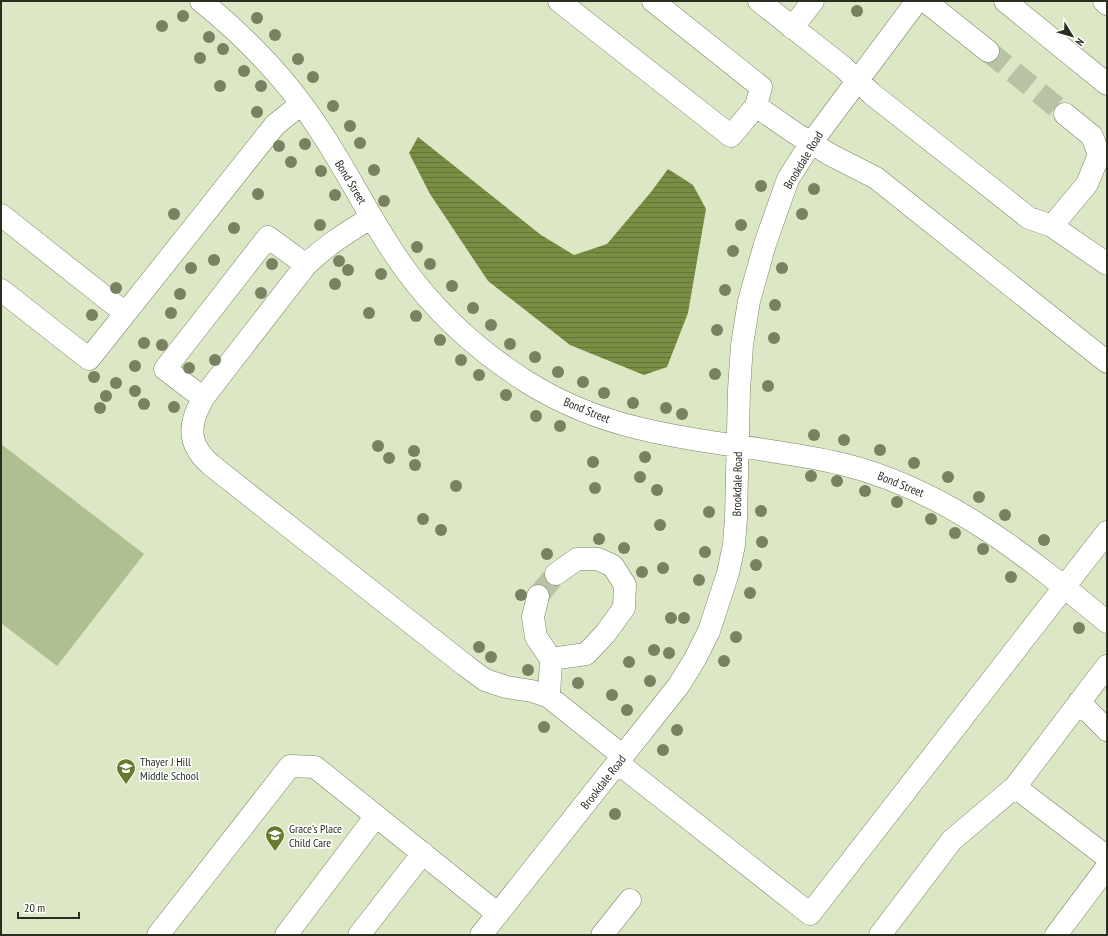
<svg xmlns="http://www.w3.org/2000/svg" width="1108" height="936" font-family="'PT Sans Narrow',sans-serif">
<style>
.pitch{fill:#b0bf92}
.water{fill:url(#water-rules)}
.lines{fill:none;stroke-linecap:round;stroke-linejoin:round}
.minor-tunnel{stroke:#b8c2a4;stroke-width:22;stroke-dasharray:22 11;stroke-linecap:butt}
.minor-casing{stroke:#7a8465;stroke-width:23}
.minor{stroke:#fff;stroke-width:22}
.tree{fill:#788260}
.labels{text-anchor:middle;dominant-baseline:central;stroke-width:3.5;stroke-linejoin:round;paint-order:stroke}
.street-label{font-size:12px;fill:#292e21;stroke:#fff}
.poi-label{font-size:12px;fill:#292e21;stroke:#fff;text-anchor:start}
</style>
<defs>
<pattern id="water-rules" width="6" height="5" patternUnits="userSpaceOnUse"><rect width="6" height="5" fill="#798e42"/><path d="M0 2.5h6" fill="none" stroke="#637437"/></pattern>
</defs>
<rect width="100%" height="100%" fill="#dce7c5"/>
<!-- pitch -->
<path class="pitch" d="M1 444 144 554 57 666 1 623Z"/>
<!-- water -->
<path class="water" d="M418 137 541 235 574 255 607 244 651 192 668 169 693 185 706 209 688 313 667 367 644 375 570 345 488 281 430 194 409 153Z"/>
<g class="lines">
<!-- minor-tunnel -->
<path class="minor-tunnel" d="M988 51 1065 114
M538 596 556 574"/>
<!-- minor casing -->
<g class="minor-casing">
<path id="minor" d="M201 1C247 38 289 82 321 132 351 177 373 226 405 269 438 315 480 352 527 382 561 403 600 419 638 428 705 445 775 448 842 464 945 489 1027 556 1107 622
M559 1 731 136 756 106 761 87 653 1
M759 1 843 67 872 94 1029 218 1052 226 1087 184 1099 155 1092 136 1065 114
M925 1 988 51
M1005 1 1107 84
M1104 1 1107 4
M792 28 813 1
M756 106 795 133 829 154 876 178 1107 362
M1 215 125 313
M372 217C348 232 326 245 306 265L203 398C194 415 187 433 198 450 201 456 207 461 211 465L466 666 485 680 506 687 532 691 549 697 623 756
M1052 226 1107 264
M1 290 89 359 275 125 301 104
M203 398 165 369 268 237 306 265
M538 596 533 617 536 637 551 659 549 697
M551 659 586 654 605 634 624 608 625 585 613 566 598 559H577L556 574
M1079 702 1107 730
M618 763 810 914 1107 532
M1015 787 1107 857
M158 935 290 766 315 767 498 914
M286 935 376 816
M359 935 423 853
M481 935 679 685 695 659 709 631 728 573 734 545 736 518 739 390 742 345 749 301 765 244 788 179 811 143 917 1
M602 935 630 900
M880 935 952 840 1015 787 1107 666
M1056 935 1107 867"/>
</g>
<!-- minor -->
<use href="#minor" class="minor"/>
</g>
<!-- trees -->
<g class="tree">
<circle cx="857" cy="11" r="6"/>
<circle cx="183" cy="16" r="6"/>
<circle cx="257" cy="18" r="6"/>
<circle cx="162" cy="26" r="6"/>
<circle cx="275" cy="35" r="6"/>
<circle cx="209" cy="37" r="6"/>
<circle cx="223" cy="49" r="6"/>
<circle cx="200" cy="58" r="6"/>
<circle cx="298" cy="59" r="6"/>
<circle cx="244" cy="71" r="6"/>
<circle cx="313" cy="77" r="6"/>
<circle cx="220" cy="86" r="6"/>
<circle cx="261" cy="86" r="6"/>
<circle cx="333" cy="106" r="6"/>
<circle cx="257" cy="112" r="6"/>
<circle cx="350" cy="126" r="6"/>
<circle cx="360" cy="143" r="6"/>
<circle cx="305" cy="144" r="6"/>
<circle cx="279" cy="146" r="6"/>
<circle cx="291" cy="162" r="6"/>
<circle cx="374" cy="170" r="6"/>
<circle cx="321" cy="171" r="6"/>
<circle cx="761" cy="186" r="6"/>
<circle cx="814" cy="189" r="6"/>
<circle cx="258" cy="194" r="6"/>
<circle cx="335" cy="195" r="6"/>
<circle cx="384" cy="201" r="6"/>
<circle cx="174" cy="214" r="6"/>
<circle cx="802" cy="214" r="6"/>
<circle cx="320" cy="225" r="6"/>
<circle cx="741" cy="225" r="6"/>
<circle cx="234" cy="228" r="6"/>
<circle cx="417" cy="247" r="6"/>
<circle cx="733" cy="251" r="6"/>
<circle cx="214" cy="260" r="6"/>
<circle cx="339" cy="261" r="6"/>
<circle cx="272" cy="264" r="6"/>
<circle cx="430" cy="264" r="6"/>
<circle cx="191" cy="268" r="6"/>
<circle cx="782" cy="268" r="6"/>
<circle cx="348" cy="270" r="6"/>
<circle cx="381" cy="274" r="6"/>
<circle cx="335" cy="284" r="6"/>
<circle cx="452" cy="286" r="6"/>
<circle cx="116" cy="288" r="6"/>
<circle cx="725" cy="290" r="6"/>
<circle cx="261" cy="293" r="6"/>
<circle cx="180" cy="294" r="6"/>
<circle cx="775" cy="305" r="6"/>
<circle cx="473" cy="308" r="6"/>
<circle cx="171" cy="313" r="6"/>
<circle cx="369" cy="313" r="6"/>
<circle cx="92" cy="315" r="6"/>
<circle cx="416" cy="316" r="6"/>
<circle cx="491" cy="325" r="6"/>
<circle cx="717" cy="330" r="6"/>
<circle cx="774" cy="338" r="6"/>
<circle cx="440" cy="340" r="6"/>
<circle cx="144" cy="343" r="6"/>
<circle cx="510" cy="344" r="6"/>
<circle cx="162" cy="345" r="6"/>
<circle cx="535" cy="357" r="6"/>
<circle cx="215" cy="360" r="6"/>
<circle cx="461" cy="360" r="6"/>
<circle cx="135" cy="366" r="6"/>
<circle cx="189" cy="368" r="6"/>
<circle cx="558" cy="372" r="6"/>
<circle cx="715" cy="374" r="6"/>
<circle cx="479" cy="375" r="6"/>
<circle cx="94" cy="377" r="6"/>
<circle cx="583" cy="382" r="6"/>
<circle cx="116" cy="383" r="6"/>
<circle cx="768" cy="386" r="6"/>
<circle cx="135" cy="391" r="6"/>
<circle cx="604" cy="393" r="6"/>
<circle cx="506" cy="395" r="6"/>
<circle cx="106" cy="396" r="6"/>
<circle cx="633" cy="403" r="6"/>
<circle cx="144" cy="404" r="6"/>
<circle cx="174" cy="407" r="6"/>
<circle cx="100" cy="408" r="6"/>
<circle cx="666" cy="408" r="6"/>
<circle cx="682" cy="414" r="6"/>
<circle cx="536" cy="416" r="6"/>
<circle cx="560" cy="426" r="6"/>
<circle cx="814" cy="435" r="6"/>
<circle cx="844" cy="440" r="6"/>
<circle cx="378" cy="446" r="6"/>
<circle cx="880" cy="450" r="6"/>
<circle cx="414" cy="451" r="6"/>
<circle cx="645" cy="457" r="6"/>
<circle cx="389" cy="458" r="6"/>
<circle cx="593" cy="462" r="6"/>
<circle cx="914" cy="463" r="6"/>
<circle cx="415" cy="465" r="6"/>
<circle cx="811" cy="476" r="6"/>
<circle cx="640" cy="477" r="6"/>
<circle cx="948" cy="477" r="6"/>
<circle cx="837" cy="481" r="6"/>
<circle cx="456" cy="486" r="6"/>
<circle cx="595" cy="488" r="6"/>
<circle cx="657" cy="490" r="6"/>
<circle cx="865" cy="491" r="6"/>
<circle cx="979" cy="497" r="6"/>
<circle cx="897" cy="502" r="6"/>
<circle cx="761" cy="511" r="6"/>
<circle cx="709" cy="512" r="6"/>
<circle cx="1005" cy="515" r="6"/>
<circle cx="423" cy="519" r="6"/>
<circle cx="931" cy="519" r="6"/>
<circle cx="660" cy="525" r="6"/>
<circle cx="441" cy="530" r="6"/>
<circle cx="955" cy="533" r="6"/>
<circle cx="599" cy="539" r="6"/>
<circle cx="1044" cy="540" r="6"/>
<circle cx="762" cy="542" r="6"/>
<circle cx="624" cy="548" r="6"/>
<circle cx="983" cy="549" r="6"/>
<circle cx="705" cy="552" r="6"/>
<circle cx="547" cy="554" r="6"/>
<circle cx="756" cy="565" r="6"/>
<circle cx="663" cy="568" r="6"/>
<circle cx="642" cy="572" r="6"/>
<circle cx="1011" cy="577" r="6"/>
<circle cx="699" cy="580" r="6"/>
<circle cx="750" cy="593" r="6"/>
<circle cx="521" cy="595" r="6"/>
<circle cx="671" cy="618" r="6"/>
<circle cx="684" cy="618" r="6"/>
<circle cx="1079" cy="628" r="6"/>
<circle cx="736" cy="637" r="6"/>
<circle cx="479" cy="647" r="6"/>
<circle cx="654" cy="650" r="6"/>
<circle cx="669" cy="653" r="6"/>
<circle cx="491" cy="657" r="6"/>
<circle cx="724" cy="661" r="6"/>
<circle cx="629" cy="662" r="6"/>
<circle cx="528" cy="670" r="6"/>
<circle cx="650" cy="681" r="6"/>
<circle cx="578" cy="683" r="6"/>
<circle cx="612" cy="695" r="6"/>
<circle cx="627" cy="710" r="6"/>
<circle cx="544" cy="727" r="6"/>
<circle cx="677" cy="730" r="6"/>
<circle cx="663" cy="750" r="6"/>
<circle cx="615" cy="814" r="6"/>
</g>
<!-- icons -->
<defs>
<g id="school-pin" transform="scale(1)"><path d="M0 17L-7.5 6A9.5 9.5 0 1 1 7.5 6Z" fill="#677b2c" stroke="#fff"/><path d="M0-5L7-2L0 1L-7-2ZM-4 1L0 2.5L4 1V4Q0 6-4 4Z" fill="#fff"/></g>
</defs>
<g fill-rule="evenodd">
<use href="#school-pin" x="126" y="768"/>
<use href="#school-pin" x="275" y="835"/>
</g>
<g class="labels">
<!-- street labels -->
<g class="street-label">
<text transform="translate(803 160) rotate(-59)">Brookdale Road</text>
<text transform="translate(351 182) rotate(59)">Bond Street</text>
<text transform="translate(587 410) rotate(22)">Bond Street</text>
<text transform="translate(737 484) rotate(-89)">Brookdale Road</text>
<text transform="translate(901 484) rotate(22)">Bond Street</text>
<text transform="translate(603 782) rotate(-52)">Brookdale Road</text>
</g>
<!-- poi labels -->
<g class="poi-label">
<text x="140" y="761">Thayer J Hill<tspan x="140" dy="14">Middle School</tspan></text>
<text x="289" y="828">Grace's Place<tspan x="289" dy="14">Child Care</tspan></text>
</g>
</g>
<!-- border -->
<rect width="1108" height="936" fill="none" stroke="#292e21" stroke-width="4"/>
<!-- north arrow -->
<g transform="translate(1072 36) rotate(128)" stroke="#ffffff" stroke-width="3" paint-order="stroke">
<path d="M0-3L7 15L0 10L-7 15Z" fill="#292e21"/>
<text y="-6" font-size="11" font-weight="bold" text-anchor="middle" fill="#292e21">N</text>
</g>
<!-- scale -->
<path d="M18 912v6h61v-6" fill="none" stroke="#292e21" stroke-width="2"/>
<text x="24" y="912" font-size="12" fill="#292e21" stroke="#ffffff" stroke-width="3" paint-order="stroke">20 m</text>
</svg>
